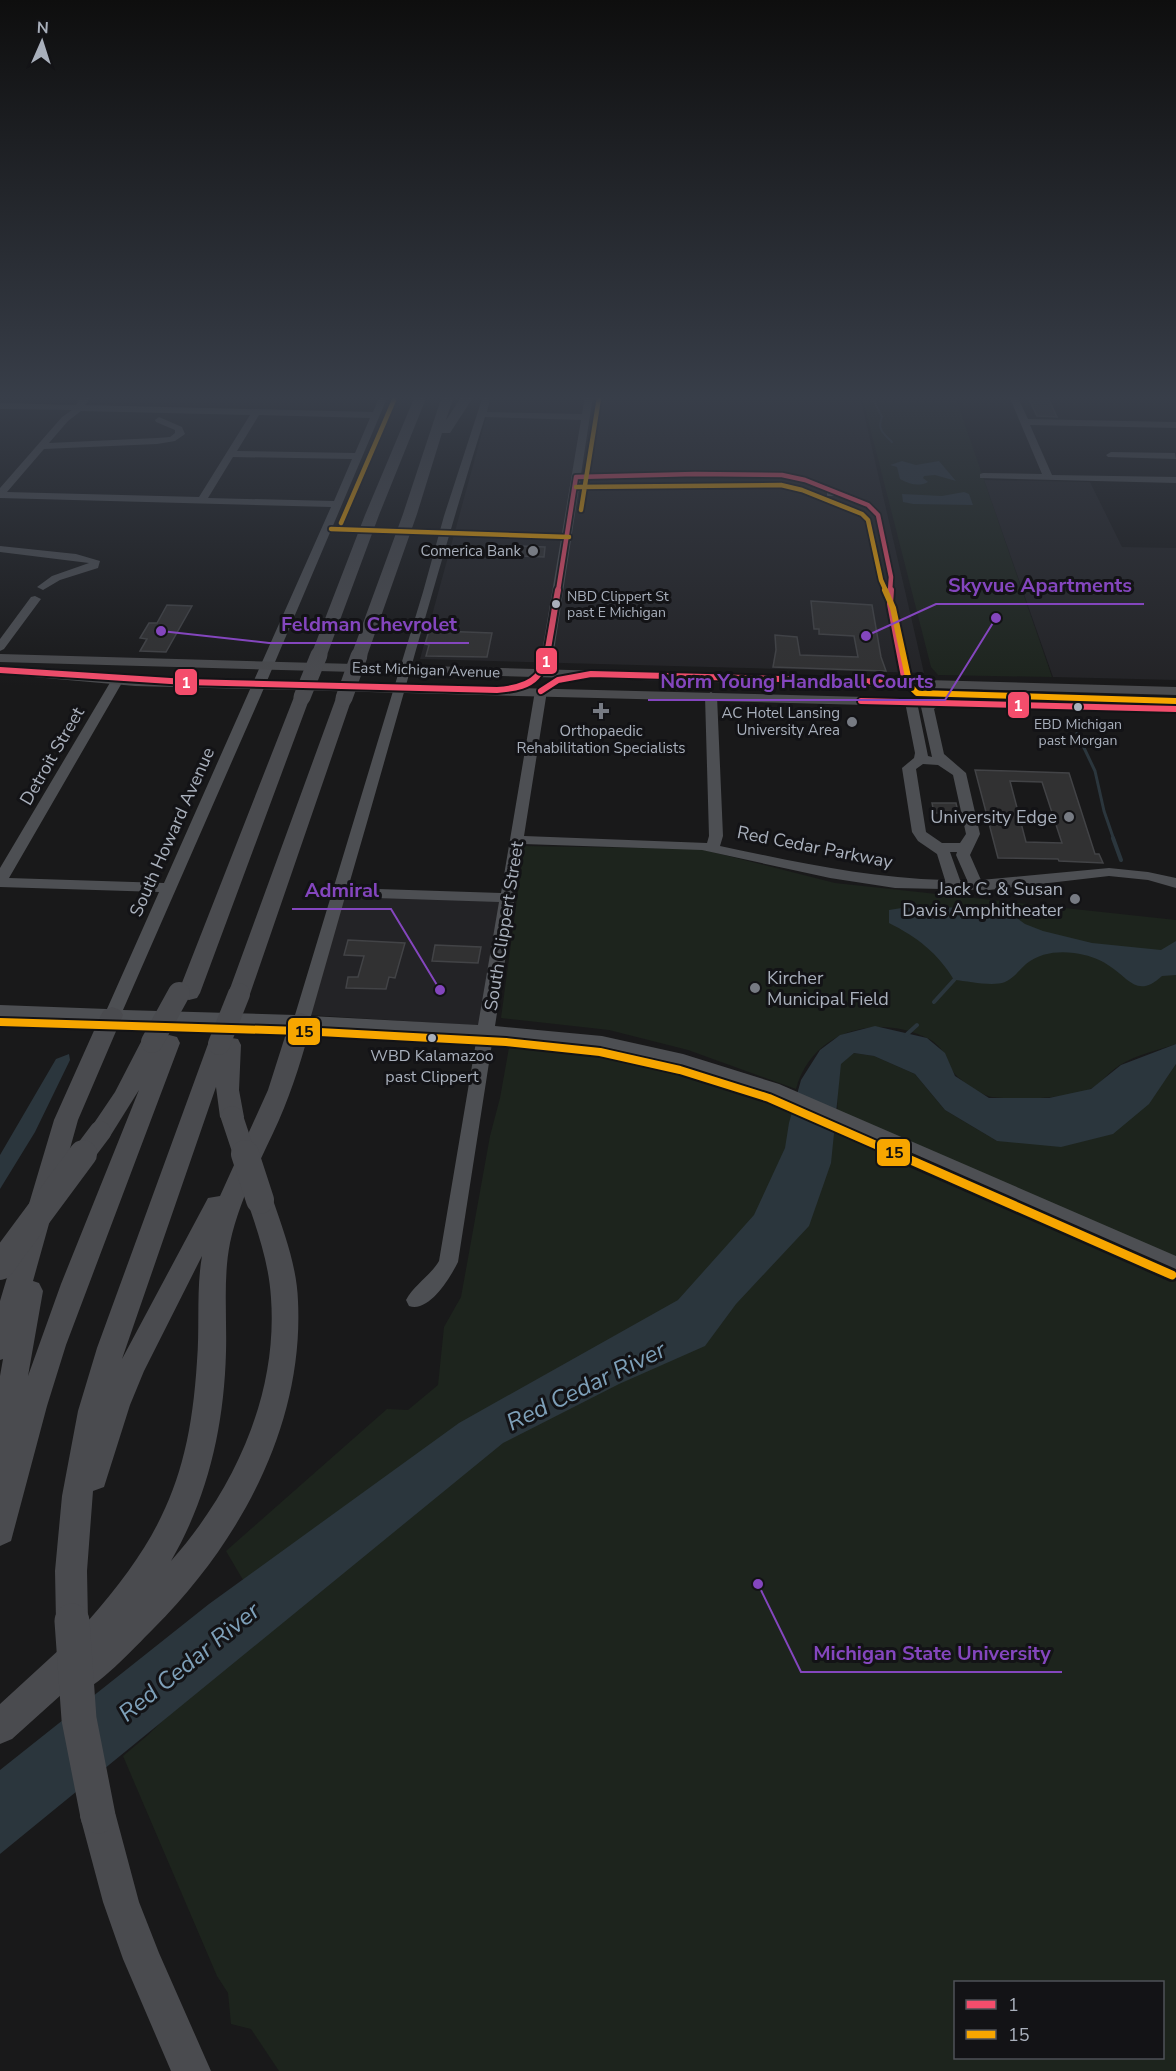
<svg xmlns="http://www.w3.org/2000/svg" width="1176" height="2071" font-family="'Nunito Sans',sans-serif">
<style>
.built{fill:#232326}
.green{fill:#1d241d;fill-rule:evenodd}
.water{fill:#2b363d}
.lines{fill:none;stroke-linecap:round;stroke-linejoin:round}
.stream-far2{stroke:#2b363d;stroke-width:2}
.stream-far1{stroke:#2b363d;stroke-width:3}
.stream{stroke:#2b363d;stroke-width:4}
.building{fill:#313132;stroke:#424346;stroke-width:1.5;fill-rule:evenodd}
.minor{fill:#4d4f53;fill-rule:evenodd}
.major{fill:#4a4b4e;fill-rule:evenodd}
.highway{fill:#4a4b4f;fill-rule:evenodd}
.highway-bridge-far3{stroke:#4a4b4f;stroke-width:17}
.highway-bridge-far2{stroke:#4a4b4f;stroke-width:22}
.highway-bridge-far1{stroke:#4a4b4f;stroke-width:28}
.highway-bridge{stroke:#4a4b4f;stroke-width:35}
.bus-1-far1-casing{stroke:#131316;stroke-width:8}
.bus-1-casing{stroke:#131316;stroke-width:10}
.bus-2-far3-casing{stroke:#131316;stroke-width:8}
.bus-2-far2-casing{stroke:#131316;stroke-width:10}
.bus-2-far1-casing{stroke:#131316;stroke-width:12}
.bus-2-casing{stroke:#131316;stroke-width:14}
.bus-1-far1{stroke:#f44d6c;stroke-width:4.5}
.bus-1{stroke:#f44d6c;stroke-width:6}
.bus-2-far3{stroke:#f7a600;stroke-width:4.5}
.bus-2-far2{stroke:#f7a600;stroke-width:6}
.bus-2-far1{stroke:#f7a600;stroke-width:8}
.bus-2{stroke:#f7a600;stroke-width:9}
.poi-dot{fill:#777b83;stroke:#131316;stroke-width:2}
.bus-dot{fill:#a9b0bc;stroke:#131316;stroke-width:2}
.labels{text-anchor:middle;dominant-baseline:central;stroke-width:6;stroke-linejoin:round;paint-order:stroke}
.far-bus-label{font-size:14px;fill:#a9b0bc;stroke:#131316;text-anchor:start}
.far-poi-label{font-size:15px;fill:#a9b0bc;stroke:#131316;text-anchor:end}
.far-street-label{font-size:15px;fill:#a9b0bc;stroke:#131316}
.bus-label{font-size:16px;fill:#a9b0bc;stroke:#131316}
.street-label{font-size:18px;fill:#a9b0bc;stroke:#131316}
.poi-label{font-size:18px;fill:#a9b0bc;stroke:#131316;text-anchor:end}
.near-water-label{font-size:24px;font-style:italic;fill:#7ea0b9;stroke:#131316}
.leader{fill:none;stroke:#8446be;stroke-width:2}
.callout-dot{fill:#8446be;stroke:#131316;stroke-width:2}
.callout-label{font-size:20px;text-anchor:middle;font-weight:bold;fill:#8446be;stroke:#131316;stroke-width:6;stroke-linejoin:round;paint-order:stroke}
.line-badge{stroke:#131316;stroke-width:2}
.badge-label{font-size:16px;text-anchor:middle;font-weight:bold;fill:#fff}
.pale-badge-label{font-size:16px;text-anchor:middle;font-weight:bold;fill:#111}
</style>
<rect width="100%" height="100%" fill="#19191a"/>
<!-- built -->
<path class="built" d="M492 396H860L924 673 420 659Z
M984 480 1090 482 1122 547 1176 548V680L1053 677Z
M342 896 500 901 483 1026 309 1015Z"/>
<!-- green -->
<path class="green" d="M862 396H955L1052 677 938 675 931 667Z
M524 846 700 849 835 883 1176 920V1044C1158 1050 1136 1055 1120 1065 1110 1071 1102 1082 1092 1088 1070 1099 1016 1100 992 1097 983 1096 964 1083 957 1076 945 1065 949 1049 927 1038 876 1013 812 1031 796 1089L688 1050 609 1030 501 1018Z
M510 1042 589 1048 649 1059 751 1089 838 1129 837 1093 841 1063 854 1053 874 1056 915 1074 945 1110 997 1141 1165 1080 1176 1064V2071H279L251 2029 231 2024 228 1993 217 1976 123 1756 148 1735 266 1619 226 1551 387 1409 408 1410 438 1385 444 1327 461 1297 490 1136 500 1098ZM956 1982H1162V2058H956Z"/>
<!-- water -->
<path class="water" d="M902 461 916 465 939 461 956 481 935 475 924 476 923 478 928 482C919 487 909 484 900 479L897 467 890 465Z
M964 492 969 494 973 505 913 504 903 502 902 494 942 496Z
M908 907 992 908 1007 911 1025 924 1043 931 1092 943 1161 950 1176 941V975L1162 976C1137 999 1129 978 1108 965 1098 958 1087 955 1074 953 1057 951 1040 953 1026 964 1019 970 1014 978 1005 982 992 987 969 981 954 980 938 953 917 937 889 923V910Z
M875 1026 927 1038 945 1053 955 1076 989 1098H1049L1091 1089 1121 1065 1176 1044V1064L1149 1104 1113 1134 1061 1147 997 1141 945 1110 915 1074 874 1056 854 1053 841 1064 831 1163 809 1226 736 1304 705 1346 619 1384 503 1443 0 1854V1770L209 1604 459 1423 678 1300 754 1215 785 1148 789 1123 801 1080 820 1050 840 1035Z
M69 1054 70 1060 35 1132 0 1189V1155L56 1059Z"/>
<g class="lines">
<!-- stream-far2 -->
<path class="stream-far2" d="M873 399 882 417C877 429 883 433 892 442"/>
<!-- stream-far1 -->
<path class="stream-far1" d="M1077 733 1095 771 1104 811 1114 840"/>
<!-- stream -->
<path class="stream" d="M1113 838 1121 860
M934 1002 954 980
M906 1035 917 1025"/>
</g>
<!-- building -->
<path class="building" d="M1028 397 1048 398 1057 417 1037 416Z
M522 546 545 547 544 557 520 556Z
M811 601 872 605 881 657 886 671 773 667 776 650 775 635 797 637 800 655 858 657 854 636 819 634V629H814Z
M167 605 192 606 166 652 140 651 147 639 140 638 149 623H157Z
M430 628H441L440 631 492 633 487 657 426 656 429 645 425 644Z
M975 770 1069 773 1095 854H1099L1103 863 1059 861 1058 859 998 858ZM1010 781 1042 782 1062 843 1026 842Z
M932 803H956L959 817 943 816V813H934Z
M348 940 405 943 395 978 389 977 386 989 346 988 348 977H358L364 956 344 955Z
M435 945 481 947 478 963 432 961Z"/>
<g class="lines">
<!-- minor -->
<path class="minor" d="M81 396H89L90 398 85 405 373 412 380 396H388L261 695 123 1010 295 1015 423 592 444 516 483 396H491L487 412 582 414 585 396H593L552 664 546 676 542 677 536 673 540 664 581 420 485 417C436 573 394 731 348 888L501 893 535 691 541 687 547 691 524 836 707 843 709 836 705 696 711 692 717 696 723 836 720 846C797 862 866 878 945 880L937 854 918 841 912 832 902 768 914 758 915 753 905 702 911 698 917 702 928 756 932 757 921 707 932 700H940L942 703 934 709 944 754 966 773 980 834 970 855 981 880 1109 868 1148 872 1176 878V888L1148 880 1109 876 989 890 895 888 830 878 702 850 523 844 495 1026 602 1036 683 1054 779 1084 1176 1256V1273L767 1092 682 1066 602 1048 493 1037 458 1262C450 1278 429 1313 409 1306L406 1300C414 1285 430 1276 439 1261L477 1036 301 1027 0 1017V1005L107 1009 159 892 0 887V868L111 681 117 677 123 681 9 878 164 883 331 507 0 498V488L62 417 72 410 0 409V403L76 405ZM81 411 250 415 199 497 7 492 44 449 157 444 175 441 185 434 182 427 159 417 155 420 156 422 175 430V433L170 437 157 438 49 443 68 421ZM259 415 370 418 355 453 237 451ZM233 457 352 459 334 501 208 498ZM923 764 938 765 953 775 966 834 960 843H942L926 832 916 769ZM950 852H957L956 855 967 880H960ZM345 897 499 902 478 1025 311 1016Z
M1009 396H1017L1028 419 1176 422V428L1030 425 1052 475 1176 477V483L980 478V474L983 473 1042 474Z
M1111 452 1175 453 1176 459 1108 457 1106 455Z
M833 490 836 489 841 492 833 496H827V492Z
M0 546 76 554 100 561 98 568 60 580 43 590 37 587 52 576 89 563 0 552Z
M35 596 41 599 4 649 0 651V639L31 597Z"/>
<!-- major -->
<path class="major" d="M0 654 1176 687V695L0 662Z
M0 666 135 678 1176 705V713L135 686 0 674Z"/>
<!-- highway -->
<path class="highway" d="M415 396H427L379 515 327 655 325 658H313L311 655 365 515Z
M442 396H454L446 420 462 396H474L450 433H442L417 514 367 656 359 661 353 659 351 656 403 514Z
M302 692 310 697 200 993 197 998 189 1000 181 998 178 993 294 697Z
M344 693 352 698 250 994 247 999 239 1001 231 999 228 994 336 698Z
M112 1007 120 1010 123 1015 78 1120 33 1281 39 1283 43 1291 28 1376 61 1284 139 1090 109 1138 100 1141 91 1138 88 1132 115 1092 144 1036 152 1034 161 1038 169 1035 177 1037 180 1043 66 1345 47 1406 11 1541 0 1546V1376L3 1359 0 1360V1301L54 1120 101 1015 104 1010Z
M301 1013 309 1016 312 1021C303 1055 293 1088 279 1120 261 1160 239 1200 230 1243 223 1278 227 1316 226 1352 224 1427 208 1497 171 1561 234 1490 278 1395 271 1298 269 1264 258 1232 247 1200L251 1193 260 1190 269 1193 273 1200C284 1232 297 1267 298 1301 304 1425 240 1542 154 1628 131 1651 101 1685 71 1698L62 1694 12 1739 0 1744V1704L73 1637 61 1632 56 1621 55 1571 62 1496 78 1411 97 1348 208 1044 211 1038 219 1036 238 1039 241 1045 239 1090 244 1117 240 1123 232 1126 224 1123 220 1117 216 1087 122 1359 208 1198 220 1196 268 1090 290 1021 293 1016ZM202 1256C196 1290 200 1327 197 1361 190 1475 163 1536 88 1621L87 1571 93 1491 104 1487 130 1405 144 1371Z
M98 1798 111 1803 116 1816 139 1902 159 1953 211 2071H171L123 1959 103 1902 80 1816 85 1803Z"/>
<!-- highway-bridge-far3 -->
<path class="highway-bridge-far3" d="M302 697 319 655
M344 698 359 656"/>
<!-- highway-bridge-far2 -->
<path class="highway-bridge-far2" d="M152 1042 179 993
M219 1044 239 994
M232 1117 245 1156
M82 1156 100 1132"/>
<!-- highway-bridge-far1 -->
<path class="highway-bridge-far1" d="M245 1154 260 1200
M0 1266 83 1154"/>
<!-- highway-bridge -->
<path class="highway-bridge" d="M72 1621 79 1719 98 1816"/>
<!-- bus-1-far1 casing -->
<g class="bus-1-far1-casing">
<path id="bus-1-far1" d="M576 477 695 474 782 475 805 480 868 505 878 515 891 577 890 591
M558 591 576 477"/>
</g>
<!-- bus-1 casing -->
<g class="bus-1-casing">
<path id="bus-1" d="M0 670 186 682 497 690C538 687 544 675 550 637 553 621 555 606 558 590
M541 691 558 680 591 674 892 682 904 677 890 604 891 590
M861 701 1176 709"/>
</g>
<!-- bus-2-far3 casing -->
<g class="bus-2-far3-casing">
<path id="bus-2-far3" d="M576 487 781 485 802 490 862 514 868 520 881 580 886 591
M581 510 599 398
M341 523 394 400
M331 529 569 537"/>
</g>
<!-- bus-2-far2 casing -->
<g class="bus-2-far2-casing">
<path id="bus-2-far2" d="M885 590 893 608 910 686 917 693 1176 701"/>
</g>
<!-- bus-2-far1 casing -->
<g class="bus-2-far1-casing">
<path id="bus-2-far1" d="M0 1022 301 1031 506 1042 600 1052 680 1070 769 1098 901 1156"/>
</g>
<!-- bus-2 casing -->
<g class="bus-2-casing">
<path id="bus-2" d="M897 1154 1172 1275"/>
</g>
<!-- bus-1-far1 -->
<use href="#bus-1-far1" class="bus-1-far1"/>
<!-- bus-1 -->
<use href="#bus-1" class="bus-1"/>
<!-- bus-2-far3 -->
<use href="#bus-2-far3" class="bus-2-far3"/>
<!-- bus-2-far2 -->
<use href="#bus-2-far2" class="bus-2-far2"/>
<!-- bus-2-far1 -->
<use href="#bus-2-far1" class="bus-2-far1"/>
<!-- bus-2 -->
<use href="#bus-2" class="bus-2"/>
</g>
<!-- sky -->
<linearGradient id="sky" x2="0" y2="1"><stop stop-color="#0e0e0e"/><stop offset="0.58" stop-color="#383e49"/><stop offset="1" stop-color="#383e49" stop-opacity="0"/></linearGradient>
<rect width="1176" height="686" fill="url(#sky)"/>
<!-- markers -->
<g class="poi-dot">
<circle cx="533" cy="551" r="6"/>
<path d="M598 702h6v6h6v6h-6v6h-6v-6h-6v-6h6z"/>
<circle cx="852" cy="722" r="6"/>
<circle cx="1069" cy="817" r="6"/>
<circle cx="1075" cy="899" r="6"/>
<circle cx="755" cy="988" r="6"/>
</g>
<g class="bus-dot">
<circle cx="556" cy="604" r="5"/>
<circle cx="1078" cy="707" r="5"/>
<circle cx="432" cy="1038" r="5"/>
</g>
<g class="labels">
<!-- far-bus labels -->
<g class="far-bus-label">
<text x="567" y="596">NBD Clippert St<tspan x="567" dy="16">past E Michigan</tspan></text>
<text x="1078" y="724" text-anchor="middle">EBD Michigan<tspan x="1078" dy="16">past Morgan</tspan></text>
</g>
<!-- far-poi labels -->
<g class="far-poi-label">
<text x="521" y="551">Comerica Bank</text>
<text x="840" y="713">AC Hotel Lansing<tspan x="840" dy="17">University Area</tspan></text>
<text x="601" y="731" text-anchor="middle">Orthopaedic<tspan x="601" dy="17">Rehabilitation Specialists</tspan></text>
</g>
<!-- far-street labels -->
<g class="far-street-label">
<text transform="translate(426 670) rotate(2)">East Michigan Avenue</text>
</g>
<!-- bus labels -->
<g class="bus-label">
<text x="432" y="1056">WBD Kalamazoo<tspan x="432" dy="21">past Clippert</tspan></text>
</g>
<!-- street labels -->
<g class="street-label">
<text transform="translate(52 756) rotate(-60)">Detroit Street</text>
<text transform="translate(172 832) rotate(-66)">South Howard Avenue</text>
<text transform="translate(815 847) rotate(11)">Red Cedar Parkway</text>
<text transform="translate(504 926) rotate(-81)">South Clippert Street</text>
</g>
<!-- poi labels -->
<g class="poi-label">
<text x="1057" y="817">University Edge</text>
<text x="1063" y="889">Jack C. &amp; Susan<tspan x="1063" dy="21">Davis Amphitheater</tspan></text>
<text x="767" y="978" text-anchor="start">Kircher<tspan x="767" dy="21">Municipal Field</tspan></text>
</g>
<!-- near-water labels -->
<g class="near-water-label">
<text transform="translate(586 1386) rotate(-26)">Red Cedar River</text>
<text transform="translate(189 1662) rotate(-39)">Red Cedar River</text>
</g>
</g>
<!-- callouts -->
<path class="leader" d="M866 636L936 604H1144M161 631L269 643H469M996 618L945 700H648M440 990L391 909H292M758 1584L801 1672H1062"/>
<g class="callout-dot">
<circle cx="866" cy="636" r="6"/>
<circle cx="161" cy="631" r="6"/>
<circle cx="996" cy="618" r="6"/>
<circle cx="440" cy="990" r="6"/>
<circle cx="758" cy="1584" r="6"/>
</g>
<g class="callout-label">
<text x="1040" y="592">Skyvue Apartments</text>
<text x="369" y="631">Feldman Chevrolet</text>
<text x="797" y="688">Norm Young Handball Courts</text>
<text x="342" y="897">Admiral</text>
<text x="932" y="1660">Michigan State University</text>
</g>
<g class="line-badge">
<rect x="535" y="647" width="23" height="28" rx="6" fill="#f44d6c"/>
<rect x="174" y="668" width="24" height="28" rx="6" fill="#f44d6c"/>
<rect x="1007" y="691" width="23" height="28" rx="6" fill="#f44d6c"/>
<rect x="287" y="1017" width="34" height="29" rx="6" fill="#f7a600"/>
<rect x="876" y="1138" width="35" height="29" rx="6" fill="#f7a600"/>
</g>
<g class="badge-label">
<text x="546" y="667">1</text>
<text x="186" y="688">1</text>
<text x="1018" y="711">1</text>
</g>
<g class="pale-badge-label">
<text x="304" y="1037">15</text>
<text x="894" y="1158">15</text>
</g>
<!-- legend -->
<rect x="954" y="1981" width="210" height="78" fill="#131316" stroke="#4f5258" stroke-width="1.5"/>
<rect x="966" y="2000" width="30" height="9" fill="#f44d6c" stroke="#4f5258" stroke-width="1.5"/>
<text x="1008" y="2011" font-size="18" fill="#a9b0bc">1</text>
<rect x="966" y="2030" width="30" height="9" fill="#f7a600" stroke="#4f5258" stroke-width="1.5"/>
<text x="1008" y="2041" font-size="18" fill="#a9b0bc">15</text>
<!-- north arrow -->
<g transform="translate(42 42) rotate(3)" stroke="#131316" stroke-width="4.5" paint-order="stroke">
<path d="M0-4.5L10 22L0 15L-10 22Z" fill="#a9b0bc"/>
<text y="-9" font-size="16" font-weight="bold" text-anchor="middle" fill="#a9b0bc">N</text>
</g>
</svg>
